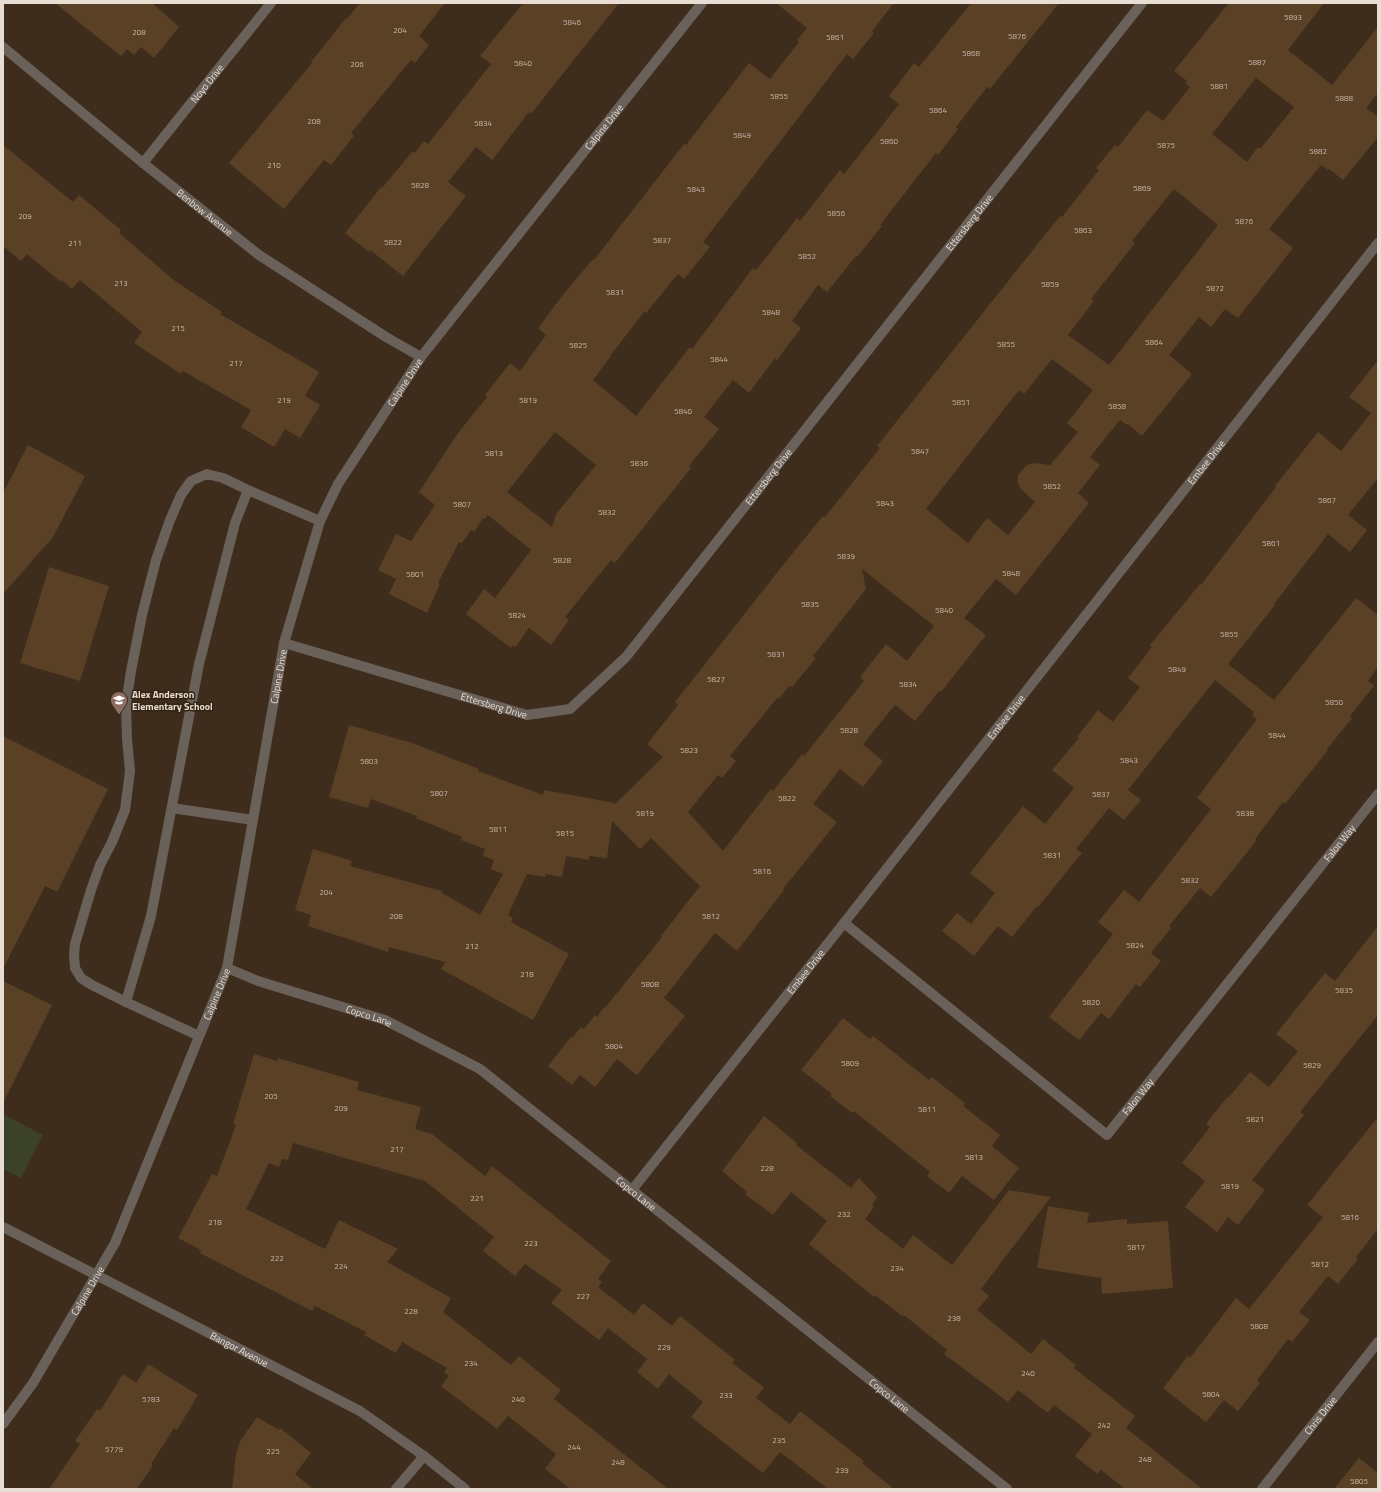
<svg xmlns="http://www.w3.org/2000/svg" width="1381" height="1492" font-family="'Titillium Web',sans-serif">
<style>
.green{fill:#3c4129}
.building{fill:#5a4025;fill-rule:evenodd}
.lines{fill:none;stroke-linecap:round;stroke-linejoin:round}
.minor{stroke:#6a615a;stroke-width:10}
.labels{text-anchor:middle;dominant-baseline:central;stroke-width:3;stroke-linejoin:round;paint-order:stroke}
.number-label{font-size:8px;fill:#c4b6a8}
.street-label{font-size:10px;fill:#e8ddd3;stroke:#342313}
.poi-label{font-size:10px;font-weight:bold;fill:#e8ddd3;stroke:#342313;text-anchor:start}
</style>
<rect width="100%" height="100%" fill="#3e2d1c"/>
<!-- green -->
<path class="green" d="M3 1114 43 1135 21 1178 3 1169Z"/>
<!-- building -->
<path class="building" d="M55 3H152L179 27 154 58 141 47 134 55 127 49 121 56Z
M360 3H445L419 36 429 45 415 63 411 60 351 133 354 136 331 165 324 160 284 209 229 163 312 63 311 62 346 18 347 19Z
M523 3H619L531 114 529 112 492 160 476 147 448 182 466 196 403 276 370 250 369 252 345 233 381 187 382 188 412 152 414 153 424 141 428 144 491 64 480 56Z
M776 3H894L872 31 874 33 853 59 847 54 743 190 703 242 710 247 684 279 678 274 646 313 644 312 610 356H611L593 380 636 416 690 347 692 349 753 268 756 270 797 218 800 221 840 170 844 174 899 104 889 96 914 63 919 67 971 3H1059L990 89 987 87 956 127 958 129 938 155 936 153 880 225 882 226 857 257 856 256 827 292 818 285 792 321 801 328 777 360 775 358 749 393 733 380 704 417 719 429 689 466 691 468 615 563 611 560 565 617 569 620 551 645 529 628 515 647 513 645 511 648 466 614 484 589 495 598 531 550 488 515 485 519 483 518 474 532 471 530 462 543 459 542 438 583 440 584 427 613 389 594 396 579 378 570 396 534 411 541 435 505 419 492 458 433 487 397 485 395 510 363 520 371 546 335 538 328 562 296 593 259 594 260 684 144 686 145 749 63 770 79 799 42 797 40 807 28ZM555 432 596 465 556 514 552 527 507 492Z
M1229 3H1324L1288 50 1332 85 1378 27V93L1366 108 1378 117V137L1343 180 1329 169 1328 170 1321 165 1269 229 1293 248 1238 318 1225 309 1211 327 1199 317 1169 355 1192 374 1142 436 1128 424 1127 425 1120 420 1090 457 1100 465 1078 493 1089 503 1016 595 996 579 964 618 986 635 941 692 939 691 915 721 895 705 863 744 883 761 863 787 840 769 813 804 837 822 783 889 784 890 737 951 715 933 686 970 664 998 685 1016 637 1075 617 1059 595 1087 580 1075 572 1085 548 1066 571 1037 572 1038 581 1027 584 1029 595 1015 597 1017 604 1007 605 1008 662 937 661 936 700 886 651 838 640 849 612 821 607 858 589 856V860L566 856 562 877 546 874 545 877 527 874 508 915 513 918 511 922 569 954 533 1020 441 969 445 962 389 947 388 952 308 926 311 915 295 910 313 849 352 861 350 866 442 891V893L480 915 503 874 491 869 494 860 483 856 485 849 461 840 462 837 416 818 417 816 371 799 368 808 329 797 349 725 412 743 479 769 478 771 543 795 544 790 615 803V804L663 757 647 744 678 705 675 702 787 560 823 516 825 517 880 448 877 446 1060 216 1062 217 1099 170 1096 168 1115 145 1118 147 1147 110 1163 121 1190 87 1185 83 1187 81 1174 71ZM1256 78 1294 107 1260 149 1258 147 1247 162 1212 134ZM1174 189 1218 225 1109 365 1068 335 1094 301 1091 299 1135 243 1132 241ZM1052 359 1093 390 1067 423 1078 432 1050 465 1034 463 1027 465 1018 475V483L1021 489 1035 502 1008 535 987 518 968 543 926 509 1019 390 1024 394ZM862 569 934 626 907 661 886 644 860 677 864 681 804 756 802 754 773 791 771 789 723 851 688 812 718 775 722 778 736 761 730 756 777 698 779 699 789 686 792 687 816 658 813 656 866 589Z
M3 145 73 202 79 195 121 230 119 233 175 281 222 312 220 314 319 372 305 396 320 405 300 438 285 429 274 447 241 427 251 410 183 371 181 374 134 343 142 332 80 280 72 289 62 280 61 282 27 254 21 261 3 246Z
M1378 360V478L1348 515 1367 530 1350 552 1328 534 1274 604 1275 605 1228 664 1274 700 1356 598 1378 615V667L1368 681 1374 686 1350 716 1352 718 1327 749 1328 750 1285 804 1283 802 1255 839 1257 840 1211 897 1200 888 1169 926 1171 928 1151 953 1161 961 1140 987 1136 984 1109 1019 1101 1013 1079 1040 1049 1017 1113 934 1098 922 1124 890 1139 902 1211 809 1197 798 1257 719 1252 716 1254 712 1215 680 1128 790 1141 800 1124 820 1109 808 1076 849 1082 853 1038 907 1037 906 1012 937 998 926 974 956 942 931 957 913 971 924 995 893 970 873 1023 806 1045 824 1074 788 1052 770 1079 738 1077 737 1098 710 1113 722 1140 687 1128 678 1152 647 1150 645 1200 584 1201 585 1276 487 1275 486 1318 432 1341 451 1371 413 1349 397Z
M28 445 85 476 53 537 3 594V493Z
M49 567 109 586 80 681 20 663Z
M3 736 108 789 57 892 45 886 3 969Z
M1378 926V1015L1300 1112 1304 1115 1252 1180 1265 1190 1238 1225 1228 1217 1217 1232 1185 1207 1205 1181 1182 1163 1210 1127 1206 1124 1227 1097 1228 1098 1250 1072 1269 1087 1298 1051 1276 1034 1325 973 1335 981Z
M3 981 52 1005 3 1103Z
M843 1018 870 1039 873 1036 929 1080 932 1077 965 1103 963 1106 1000 1135 992 1146 1019 1168 994 1200 962 1176 949 1193 927 1176 930 1172 854 1111 852 1113 830 1096 832 1094 801 1070Z
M254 1054 277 1061 278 1058 359 1082 357 1090 421 1107 415 1129 432 1134 485 1176 492 1166 611 1261 598 1279 602 1282 598 1287 634 1315 643 1303 672 1326 680 1316 735 1360 732 1363 764 1387 756 1398 790 1424 800 1411 864 1461 862 1463 894 1489H828L780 1452 763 1473 691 1417 703 1402 669 1374 658 1389 637 1372 647 1359 608 1328 599 1340 551 1303 562 1290 525 1264 515 1276 483 1251 494 1237 425 1181 293 1143 288 1160 282 1159 279 1167 269 1163 246 1209 325 1249 339 1220 398 1249 387 1262 451 1298 443 1312 511 1365 519 1356 561 1390 554 1399 668 1489H570L545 1469 556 1454 508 1416 497 1429 441 1386 449 1376 444 1372 447 1368 402 1342 396 1353 364 1335 366 1332 315 1306 312 1311 200 1253 201 1250 178 1238 212 1174 217 1176 236 1125 233 1124Z
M764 1116 797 1143 796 1145 851 1188 859 1178 877 1197 872 1205 874 1207 865 1219 903 1249 913 1235 952 1265 1009 1190 1051 1197 981 1289 989 1296 977 1310 1031 1354 1043 1339 1076 1365 1074 1368 1135 1416 1126 1428 1202 1489H1125L1101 1470 1097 1474 1075 1456 1092 1434 1054 1405 1048 1413 1018 1390 1008 1402 944 1354 947 1350 904 1315 902 1316 875 1295 874 1297 809 1244 827 1221 791 1192 773 1215 745 1194 747 1192 722 1171Z
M1378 1117V1229L1356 1257 1358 1259 1338 1284 1328 1276 1299 1312 1310 1320 1292 1342 1288 1339 1257 1380 1260 1383 1238 1411 1224 1400 1206 1422 1163 1388 1188 1356 1190 1358 1236 1298 1249 1309 1323 1217 1307 1205Z
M1048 1206 1089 1213 1087 1223 1127 1219V1224L1168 1221 1173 1288 1102 1294 1101 1278 1037 1268Z
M148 1364 198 1395 177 1430 174 1428 151 1464 153 1465 137 1489H49L80 1444 75 1441 97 1409 100 1411 123 1374 136 1383Z
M257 1417 279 1430 280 1428 311 1453 295 1474 313 1489H232L236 1454 240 1441Z
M1359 1458 1378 1473V1489H1334Z"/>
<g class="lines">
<!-- minor -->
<g class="minor">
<path id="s1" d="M3 47 143 163 259 255 386 337 421 357"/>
<path id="s2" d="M143 163 271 3"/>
<path id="s3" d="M284 643 527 715 570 709 626 657 1142 3"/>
<path d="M172 808 253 820"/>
<path id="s4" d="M844 923 1107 1135 1378 794"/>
<path id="s5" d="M227 968 258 981 385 1020 480 1069 1007 1489"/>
<path d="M126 1002 92 985 81 978 75 968 74 955 75 944 91 890 100 865 112 842 125 810 130 771 127 739 126 705 131 671 142 615 156 560 170 520 181 495 191 481 207 474 223 478 248 490"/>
<path d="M199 1036 126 1002 151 916 199 664 235 523 248 490 320 521"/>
<path id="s6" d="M632 1190 844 923 1378 243"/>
<path id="s7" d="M3 1227 360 1411 424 1456 465 1489"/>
<path id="s8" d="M3 1424 33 1383 115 1243 227 968 284 643 320 521 338 484 421 357 702 3"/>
<path d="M396 1489 424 1456"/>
<path id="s9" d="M1262 1489 1378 1342"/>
</g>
</g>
<!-- icons -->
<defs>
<g id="school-pin" transform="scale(0.9)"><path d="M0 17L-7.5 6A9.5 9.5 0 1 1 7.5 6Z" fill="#8d6e63" stroke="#342313"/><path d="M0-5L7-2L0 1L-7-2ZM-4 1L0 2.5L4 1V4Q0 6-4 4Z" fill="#fff"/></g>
</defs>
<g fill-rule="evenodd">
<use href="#school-pin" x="119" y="700"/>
</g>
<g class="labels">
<!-- number labels -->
<g class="number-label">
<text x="1293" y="17">5893</text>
<text x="572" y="22">5846</text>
<text x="400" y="30">204</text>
<text x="139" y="32">208</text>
<text x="1017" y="36">5876</text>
<text x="835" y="37">5861</text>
<text x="971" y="53">5868</text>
<text x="1257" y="62">5887</text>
<text x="523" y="63">5840</text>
<text x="357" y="64">206</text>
<text x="1219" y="86">5881</text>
<text x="779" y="96">5855</text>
<text x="1344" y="98">5888</text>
<text x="938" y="110">5864</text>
<text x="314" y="121">208</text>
<text x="483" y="123">5834</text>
<text x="742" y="135">5849</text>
<text x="889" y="141">5860</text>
<text x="1166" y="145">5875</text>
<text x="1318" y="151">5882</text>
<text x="274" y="165">210</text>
<text x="420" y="185">5828</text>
<text x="1142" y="188">5869</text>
<text x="696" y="189">5843</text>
<text x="836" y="213">5856</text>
<text x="25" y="216">209</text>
<text x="1244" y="221">5876</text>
<text x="1083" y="230">5863</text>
<text x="662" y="240">5837</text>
<text x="393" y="242">5822</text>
<text x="75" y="243">211</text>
<text x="807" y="256">5852</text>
<text x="121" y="283">213</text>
<text x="1050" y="284">5859</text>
<text x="1215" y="288">5872</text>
<text x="615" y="292">5831</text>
<text x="771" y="312">5848</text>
<text x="178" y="328">215</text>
<text x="1154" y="342">5864</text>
<text x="1006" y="344">5855</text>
<text x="578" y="345">5825</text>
<text x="719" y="359">5844</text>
<text x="236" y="363">217</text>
<text x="284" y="400">219</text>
<text x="528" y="400">5819</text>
<text x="961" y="402">5851</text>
<text x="1117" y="406">5858</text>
<text x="683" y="411">5840</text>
<text x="920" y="451">5847</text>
<text x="494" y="453">5813</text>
<text x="639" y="463">5836</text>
<text x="1052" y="486">5852</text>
<text x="1327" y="500">5867</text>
<text x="885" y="503">5843</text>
<text x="462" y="504">5807</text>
<text x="607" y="512">5832</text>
<text x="1271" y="543">5861</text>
<text x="846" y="556">5839</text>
<text x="562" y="560">5828</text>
<text x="1011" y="573">5848</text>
<text x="415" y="574">5801</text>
<text x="810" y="604">5835</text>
<text x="944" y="610">5840</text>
<text x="517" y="615">5824</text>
<text x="1229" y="634">5855</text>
<text x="776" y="654">5831</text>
<text x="1177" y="669">5849</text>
<text x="716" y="679">5827</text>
<text x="908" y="684">5834</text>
<text x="1334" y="702">5850</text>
<text x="849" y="730">5828</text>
<text x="1277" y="735">5844</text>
<text x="689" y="750">5823</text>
<text x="1129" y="760">5843</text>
<text x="369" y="761">5803</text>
<text x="439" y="793">5807</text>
<text x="1101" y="794">5837</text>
<text x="787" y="798">5822</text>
<text x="645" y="813">5819</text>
<text x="1245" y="813">5838</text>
<text x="498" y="829">5811</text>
<text x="565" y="833">5815</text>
<text x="1052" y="855">5831</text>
<text x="762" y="871">5816</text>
<text x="1190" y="880">5832</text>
<text x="326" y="892">204</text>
<text x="396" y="916">208</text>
<text x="711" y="916">5812</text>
<text x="1135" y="945">5824</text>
<text x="472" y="946">212</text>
<text x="527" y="974">218</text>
<text x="650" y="984">5808</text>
<text x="1344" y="990">5835</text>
<text x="1091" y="1002">5820</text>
<text x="614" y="1046">5804</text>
<text x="850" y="1063">5809</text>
<text x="1312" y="1065">5829</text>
<text x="271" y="1096">205</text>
<text x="341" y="1108">209</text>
<text x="927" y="1109">5811</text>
<text x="1255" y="1119">5821</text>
<text x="397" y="1149">217</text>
<text x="974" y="1157">5813</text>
<text x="767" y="1168">228</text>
<text x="1230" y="1186">5819</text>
<text x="477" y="1198">221</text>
<text x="844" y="1214">232</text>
<text x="1350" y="1217">5816</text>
<text x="215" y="1222">218</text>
<text x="531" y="1243">223</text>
<text x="1136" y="1247">5817</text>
<text x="277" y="1258">222</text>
<text x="1320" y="1264">5812</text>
<text x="341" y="1266">224</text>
<text x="897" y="1268">234</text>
<text x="583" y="1296">227</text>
<text x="411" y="1311">228</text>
<text x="954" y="1318">238</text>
<text x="1259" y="1326">5808</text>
<text x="664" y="1347">229</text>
<text x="471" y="1363">234</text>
<text x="1028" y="1373">240</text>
<text x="1211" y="1394">5804</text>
<text x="726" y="1395">233</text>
<text x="151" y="1399">5783</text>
<text x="518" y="1399">240</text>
<text x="1104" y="1425">242</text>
<text x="779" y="1440">235</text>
<text x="574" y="1447">244</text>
<text x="114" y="1449">5779</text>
<text x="273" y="1451">225</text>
<text x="1145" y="1459">248</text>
<text x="618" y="1462">248</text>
<text x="842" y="1470">239</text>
<text x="1359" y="1481">5805</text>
</g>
<!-- street labels -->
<g class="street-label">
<text stroke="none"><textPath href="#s2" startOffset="102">Noyo Drive</textPath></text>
<text stroke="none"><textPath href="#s8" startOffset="1454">Calpine Drive</textPath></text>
<text stroke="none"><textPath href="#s1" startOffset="261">Benbow Avenue</textPath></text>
<text stroke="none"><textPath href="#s3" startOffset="927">Ettersberg Drive</textPath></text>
<text stroke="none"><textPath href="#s8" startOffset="1130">Calpine Drive</textPath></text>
<text stroke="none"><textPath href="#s6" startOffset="927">Embee Drive</textPath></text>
<text stroke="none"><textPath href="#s3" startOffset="603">Ettersberg Drive</textPath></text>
<text stroke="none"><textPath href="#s8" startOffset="806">Calpine Drive</textPath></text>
<text stroke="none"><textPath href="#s3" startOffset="219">Ettersberg Drive</textPath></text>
<text stroke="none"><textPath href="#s6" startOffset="603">Embee Drive</textPath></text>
<text stroke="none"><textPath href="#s4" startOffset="711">Falon Way</textPath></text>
<text stroke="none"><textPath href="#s6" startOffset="279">Embee Drive</textPath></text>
<text stroke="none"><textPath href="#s8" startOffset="482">Calpine Drive</textPath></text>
<text stroke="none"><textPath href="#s5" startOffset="150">Copco Lane</textPath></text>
<text stroke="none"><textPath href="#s4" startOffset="387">Falon Way</textPath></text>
<text stroke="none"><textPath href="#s5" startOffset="473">Copco Lane</textPath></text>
<text stroke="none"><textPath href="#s8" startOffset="158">Calpine Drive</textPath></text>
<text stroke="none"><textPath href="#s7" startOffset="266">Bangor Avenue</textPath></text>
<text stroke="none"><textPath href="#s5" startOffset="797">Copco Lane</textPath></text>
<text stroke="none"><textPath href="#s9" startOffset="94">Chris Drive</textPath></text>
</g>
<!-- poi labels -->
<g class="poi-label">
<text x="132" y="694">Alex Anderson<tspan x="132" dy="12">Elementary School</tspan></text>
</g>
</g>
<!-- border -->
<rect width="1381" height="1492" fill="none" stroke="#e8ddd3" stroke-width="8"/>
</svg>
